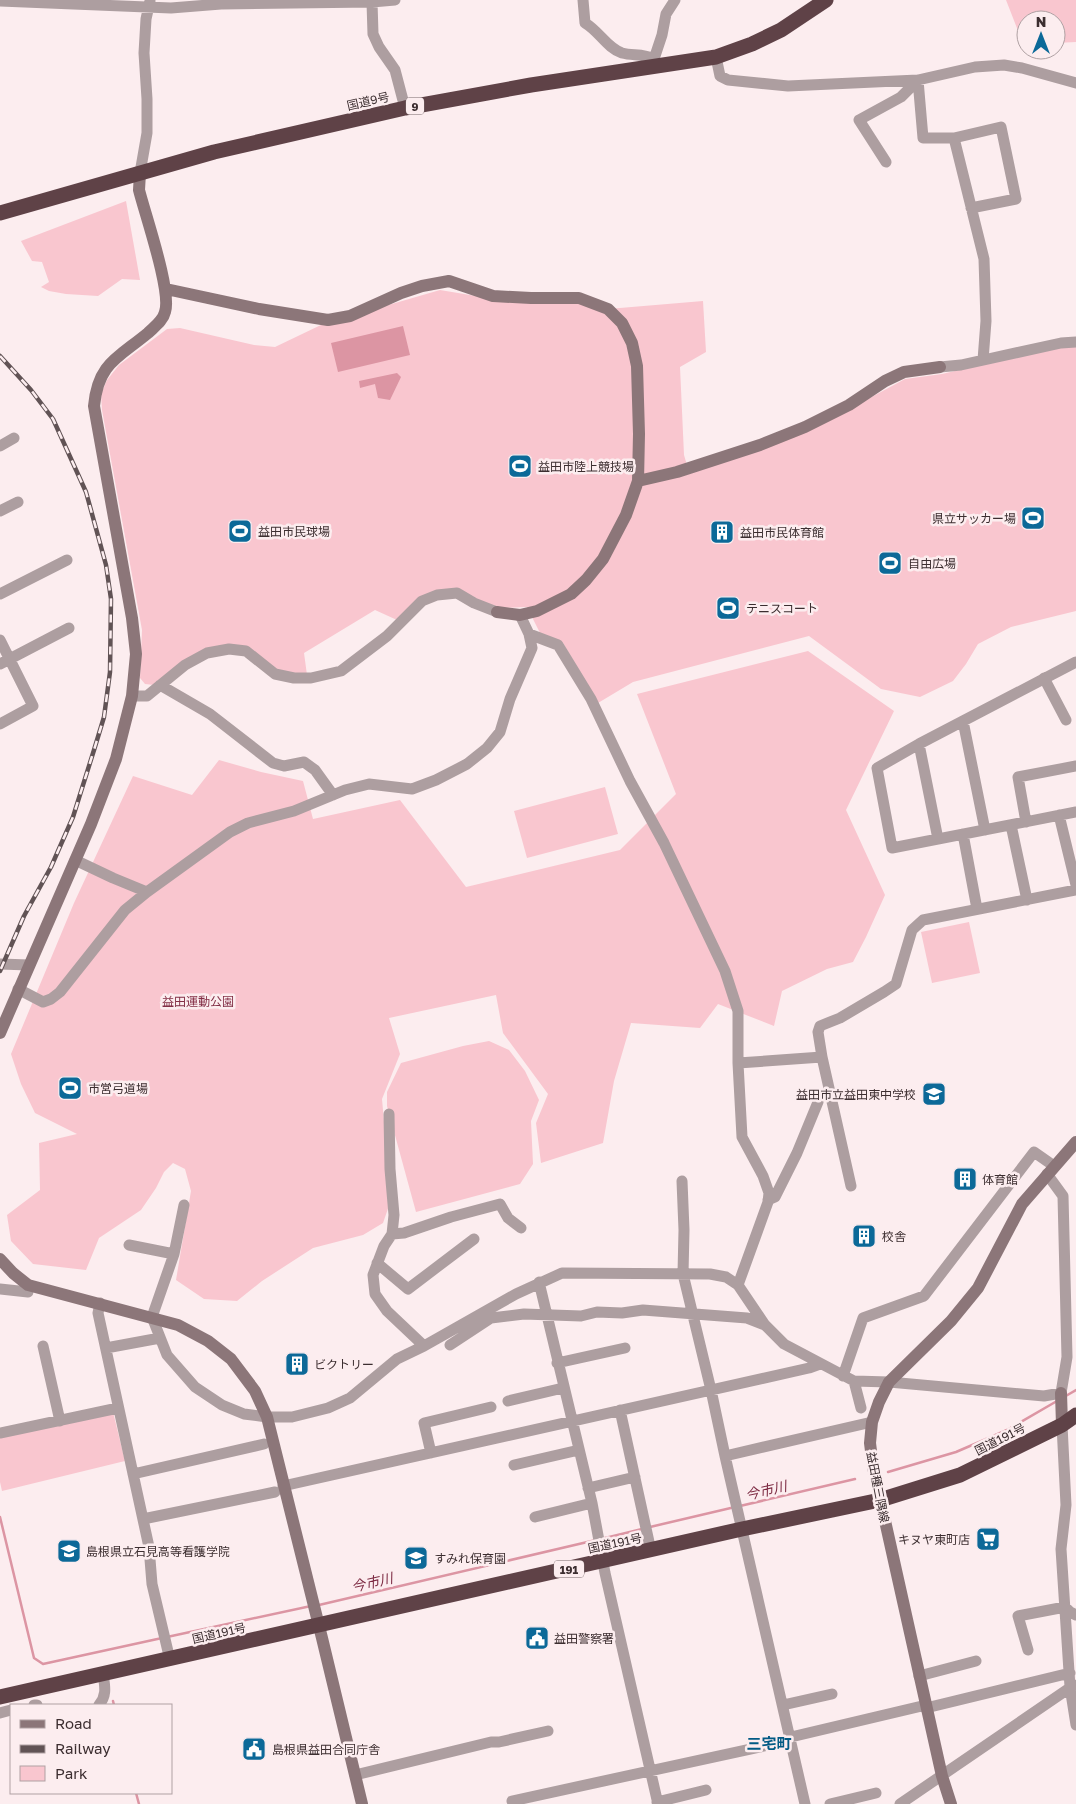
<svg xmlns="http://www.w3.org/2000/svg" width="1076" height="1804" font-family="'Golos Text','Noto Sans JP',sans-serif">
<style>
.green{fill:#f9c6cf}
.water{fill:#dc95a3}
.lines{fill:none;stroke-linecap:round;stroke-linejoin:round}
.stream{stroke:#dc95a3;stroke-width:2.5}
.street{stroke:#ad9ea0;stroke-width:11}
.secondary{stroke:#8c7679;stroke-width:12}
.highway{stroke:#5f4247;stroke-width:15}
.rail-casing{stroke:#615355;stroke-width:4.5}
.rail{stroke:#fcedef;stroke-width:2.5;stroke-dasharray:8;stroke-linecap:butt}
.labels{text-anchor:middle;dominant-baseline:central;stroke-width:5;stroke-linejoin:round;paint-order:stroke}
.shield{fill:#fcedef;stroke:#766769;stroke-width:1}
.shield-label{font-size:11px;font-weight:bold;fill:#3c2e30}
.street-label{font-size:12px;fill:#3c2e30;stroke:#fcedef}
.poi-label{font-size:12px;fill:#3c2e30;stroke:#fcedef;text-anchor:start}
.park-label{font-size:12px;fill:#832f46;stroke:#fcedef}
.water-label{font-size:14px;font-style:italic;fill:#7b2840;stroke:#fcedef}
.quarter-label{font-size:15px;font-weight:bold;fill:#015a84;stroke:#fcedef}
</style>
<rect width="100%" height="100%" fill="#fcedef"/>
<!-- green -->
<path class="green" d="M1006 0H1076V42L1056 43V20H1026V46H1024Z
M126 201 140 280 122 279 98 296 66 294 49 291 41 287 49 282 42 262 32 261 21 241Z
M440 290 494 299 579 298 608 309 703 301 706 352 680 367 684 455 689 472 812 429 905 379 942 374 1062 346H1076V611L1011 627 978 644 966 664 953 681 920 697 881 689 809 636 633 682 598 703 563 643 541 635 527 607 500 608 436 591 397 620 375 610 304 653 307 675 277 671 230 645 154 685 145 684 140 678 142 630 102 410 101 394 107 380 119 365 167 329 180 328 254 345 275 347 323 324Z
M808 651 894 711 846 810 885 895 866 937 853 962 827 969 782 991 774 1026 718 1004 700 1028 631 1023 614 1081 603 1143 541 1163 536 1123 548 1094 503 1033 496 995 389 1018 400 1054 382 1099 391 1200 383 1223 363 1235 313 1248 262 1281 237 1301 204 1299 176 1280 191 1191 185 1169 173 1163 164 1172 156 1188 141 1210 99 1238 86 1270 33 1264 11 1241 7 1215 40 1190 39 1143 77 1134 35 1113 21 1084 11 1054 74 903 133 776 192 795 219 760 261 772 303 781 313 819 400 800 466 887 620 850 676 794 637 694Z
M605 787 618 834 527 858 514 811Z
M969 922 980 973 932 983 921 932Z
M489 1041 509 1050 525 1071 539 1100 531 1121 533 1164 520 1184 416 1212 387 1106V1092L401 1063 463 1046Z
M113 1412 125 1461 2 1491 0 1482V1438Z"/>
<!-- water -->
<path class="water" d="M403 326 410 355 338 372 331 343Z
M397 373 401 377 390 400 378 398 375 384 360 388 359 381Z"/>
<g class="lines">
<!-- stream -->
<path class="stream" d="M1064 1397 1076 1390
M888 1472 956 1452 1007 1430 1057 1401
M740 1506 855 1479
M0 1517 34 1658 43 1664 162 1638
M650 1527 735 1507
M601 1539 642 1529
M319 1605 596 1540
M167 1637 311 1606
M113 1701 114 1705
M136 1793 139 1804"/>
<!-- street -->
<path class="street" d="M583 0 585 23C599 31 607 48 622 53 633 56 643 53 654 59L656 66
M0 1 171 8 221 4 372 2 395 0
M372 2 373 34 379 47 395 70 405 108
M716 57 720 76 728 80 788 86 918 80 975 67 1004 65 1022 68 1076 83
M654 59 662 35 666 14 675 0
M918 80 923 138H954L984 259 986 321 983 360
M954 138 1001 127 1016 199 971 208
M886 162 859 120 901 97 918 80
M140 173 147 133V99L144 53 146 19 150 1
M940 367 961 365 1061 343 1076 342
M0 446 14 438
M0 511 18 502
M0 594 67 560
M529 634 558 645 591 699 630 781 664 843 725 971 738 1011V1063L742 1137 763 1176 769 1193 768 1202 738 1285
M0 640 33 706 0 724
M1076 662 919 744 877 768 892 848 1076 812
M0 664 69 628
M1044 678 1066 720
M160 685 210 714 273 763 284 766 304 762 315 770 333 795
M132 696H147L185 665 207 653 229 649 246 651 275 674 294 678H311L341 671 387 636 422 601 437 595 457 593 474 603 497 612
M963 721 985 830
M919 744 938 839
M1059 815 1076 885
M1026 822 1018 777 1076 766
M1011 825 1027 900
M963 834 977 909
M75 860 113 878 147 892 230 832 248 823 294 811 345 790 369 784 412 789 436 780 467 764 487 748 500 732 510 699 532 648 529 634 520 615
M0 964 29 965
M18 989 43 1002 51 999 60 992 125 910 147 892
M822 1057 851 1186
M738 1063 822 1057 818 1032 820 1026 840 1018 884 992 896 984 912 930 923 920 1076 890
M389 1114 390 1169 394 1215 392 1234 384 1246 373 1275 375 1294 387 1311 424 1346
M682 1181 684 1230 683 1274 711 1390 725 1456 805 1804
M768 1200 775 1197 797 1153 818 1102
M184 1205 174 1254 152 1317 167 1355 195 1387 222 1405 244 1414 267 1417H292L328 1408 350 1398 397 1359 424 1346 516 1294 562 1273 710 1274 726 1277 738 1285 765 1325 784 1344 854 1381 889 1382 1044 1396 1061 1393 1067 1357 1063 1196 1047 1174
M392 1234 404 1233 451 1217 500 1204 508 1218 521 1228
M129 1245 174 1254
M377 1263 408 1289 474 1239
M539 1282 592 1503 605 1573 658 1804
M0 1289 28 1292V1285
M100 1303 98 1313 149 1547 152 1584 170 1660
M450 1345 491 1318 524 1314 581 1316 597 1312 622 1313 643 1310 747 1318 765 1325
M43 1346 60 1421
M106 1348 160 1338
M557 1363 625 1348
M843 1376 863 1318 924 1296 1034 1152 1054 1166
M854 1381 861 1408
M508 1401 563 1388
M620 1410 651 1551
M1062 1425 1066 1505 1061 1549 1070 1687 1076 1725
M0 1433 118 1408
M431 1453 424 1423 491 1407
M725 1456 872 1422
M514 1465 579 1450
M133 1474 264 1444
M283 1486 809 1368 820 1364
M588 1488 635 1477
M535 1517 592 1503
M143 1519 275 1492
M1028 1650 1018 1616 1065 1607 1070 1612 1076 1615
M919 1676 976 1661
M34 1705H37
M99 1705C107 1695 105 1687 103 1674
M783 1705 832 1694
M0 1713 11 1710
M355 1775 491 1742H499L548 1731
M512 1801 787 1741 791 1737 922 1706 926 1708 1070 1673
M657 1802 706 1790
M830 1804 876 1793
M900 1804 1074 1685"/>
<!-- secondary -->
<path class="secondary" d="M166 289 259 309 328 320 350 316 401 293 422 286 449 281 493 296 531 298H579L608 309 622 323 632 343 637 366 639 434 638 481 626 515 603 559 586 580 571 594 537 611 520 615 497 612
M638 481 677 472 760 445 805 427 849 405 885 381 904 372 940 367
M0 1033 91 824 116 759 132 696 136 654 132 618 94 406C98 363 118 358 148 333 154 327 163 321 165 312 172 292 145 214 139 190L140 173
M0 1259 13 1273 28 1285 178 1325 208 1341 231 1359 255 1391 267 1417 322 1638 362 1804
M1061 1393 1062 1425
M951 1804 942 1776 873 1467 870 1443 872 1422 879 1402 889 1382 951 1321 978 1288 1022 1204 1076 1142"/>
<!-- highway -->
<path class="highway" d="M0 213 214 152 405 108 531 85 716 57 752 44 781 30 826 0
M0 1697 742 1529 880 1500 960 1475 1062 1425 1076 1415"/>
<!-- rail casing -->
<g class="rail-casing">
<path id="rail" d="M0 356 31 390 53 419 86 492 106 565 111 599 110 672 104 717 94 750 73 817 51 867 24 916 0 971"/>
</g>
<!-- rail -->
<use href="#rail" class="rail"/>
</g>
<!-- icons -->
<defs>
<g id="stadium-square" transform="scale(1.25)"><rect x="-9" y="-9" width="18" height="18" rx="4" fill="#0c6998" stroke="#fcedef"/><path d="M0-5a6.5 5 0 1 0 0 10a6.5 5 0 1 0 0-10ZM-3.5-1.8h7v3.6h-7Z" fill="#fff"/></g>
<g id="building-square" transform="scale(1.25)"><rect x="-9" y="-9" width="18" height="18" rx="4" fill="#0c6998" stroke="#fcedef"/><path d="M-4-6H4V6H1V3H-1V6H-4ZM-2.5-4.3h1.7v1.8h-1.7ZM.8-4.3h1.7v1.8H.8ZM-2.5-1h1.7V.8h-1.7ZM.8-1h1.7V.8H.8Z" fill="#fff"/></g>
<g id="school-square" transform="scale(1.25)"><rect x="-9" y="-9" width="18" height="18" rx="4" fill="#0c6998" stroke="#fcedef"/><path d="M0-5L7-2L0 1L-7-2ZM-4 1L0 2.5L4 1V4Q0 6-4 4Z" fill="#fff"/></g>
<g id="supermarket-square" transform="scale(1.25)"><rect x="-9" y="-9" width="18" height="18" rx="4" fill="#0c6998" stroke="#fcedef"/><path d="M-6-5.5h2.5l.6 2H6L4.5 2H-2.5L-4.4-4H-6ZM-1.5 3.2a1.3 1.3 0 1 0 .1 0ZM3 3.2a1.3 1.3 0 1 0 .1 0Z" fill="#fff"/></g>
<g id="civic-square" transform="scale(1.25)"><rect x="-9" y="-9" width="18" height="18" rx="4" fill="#0c6998" stroke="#fcedef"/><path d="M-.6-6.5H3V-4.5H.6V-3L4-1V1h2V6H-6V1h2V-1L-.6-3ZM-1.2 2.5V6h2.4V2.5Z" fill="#fff"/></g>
</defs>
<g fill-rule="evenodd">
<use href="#stadium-square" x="520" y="466"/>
<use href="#stadium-square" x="1033" y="518"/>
<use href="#stadium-square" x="240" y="531"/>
<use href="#building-square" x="722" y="532"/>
<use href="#stadium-square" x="890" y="563"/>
<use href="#stadium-square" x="728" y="608"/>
<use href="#stadium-square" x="70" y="1088"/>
<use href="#school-square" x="934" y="1094"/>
<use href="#building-square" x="965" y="1179"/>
<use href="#building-square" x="864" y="1236"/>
<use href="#building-square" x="297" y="1364"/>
<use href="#supermarket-square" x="988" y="1539"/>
<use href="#school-square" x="69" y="1551"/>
<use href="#school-square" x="416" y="1558"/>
<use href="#civic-square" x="537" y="1638"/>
<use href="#civic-square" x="254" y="1749"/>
</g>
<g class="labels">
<!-- shield labels -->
<g class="shield">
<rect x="406" y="97.5" width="18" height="17" rx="4"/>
<rect x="554" y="1560.5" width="30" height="17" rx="4"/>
</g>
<g class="shield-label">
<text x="415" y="106">9</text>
<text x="569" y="1569">191</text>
</g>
<!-- street labels -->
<g class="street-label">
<text transform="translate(368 101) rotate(-13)">国道9号</text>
<text transform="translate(1000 1439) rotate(-27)">国道191号</text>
<text transform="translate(878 1487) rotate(79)">益田種三隅線</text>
<text transform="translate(615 1543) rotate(-12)">国道191号</text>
<text transform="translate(219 1633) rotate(-13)">国道191号</text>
</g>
<!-- poi labels -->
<g class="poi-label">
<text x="538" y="466">益田市陸上競技場</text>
<text x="1016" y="518" text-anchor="end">県立サッカー場</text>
<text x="258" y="531">益田市民球場</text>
<text x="740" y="532">益田市民体育館</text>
<text x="908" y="563">自由広場</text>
<text x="746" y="608">テニスコート</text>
<text x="88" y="1088">市営弓道場</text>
<text x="916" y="1094" text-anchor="end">益田市立益田東中学校</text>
<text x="982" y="1179">体育館</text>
<text x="882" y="1236">校舎</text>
<text x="314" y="1364">ビクトリー</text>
<text x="970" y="1539" text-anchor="end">キヌヤ東町店</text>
<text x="86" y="1551">島根県立石見高等看護学院</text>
<text x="434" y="1558">すみれ保育園</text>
<text x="554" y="1638">益田警察署</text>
<text x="272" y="1749">島根県益田合同庁舎</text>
</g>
<!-- park labels -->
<g class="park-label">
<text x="198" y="1001">益田運動公園</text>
</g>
<!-- water labels -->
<g class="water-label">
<text transform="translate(766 1490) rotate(-13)">今市川</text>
<text transform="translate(372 1582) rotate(-13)">今市川</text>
</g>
<!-- quarter labels -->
<g class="quarter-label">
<text x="769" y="1743">三宅町</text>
</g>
</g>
<!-- legend -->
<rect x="10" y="1704" width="162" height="90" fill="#fcedef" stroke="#afa1a3"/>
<rect x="20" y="1720" width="25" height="8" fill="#8c7679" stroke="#afa1a3"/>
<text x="55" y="1729" font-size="15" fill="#3c2e30">Road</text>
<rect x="20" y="1745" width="25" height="8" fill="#615355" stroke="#afa1a3"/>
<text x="55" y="1754" font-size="15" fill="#3c2e30">Railway</text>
<rect x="20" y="1766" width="25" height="15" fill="#f9c6cf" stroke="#afa1a3"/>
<text x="55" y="1779" font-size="15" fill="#3c2e30">Park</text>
<!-- north arrow -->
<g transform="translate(1041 35)"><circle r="24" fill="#fcedef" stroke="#afa1a3"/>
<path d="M0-4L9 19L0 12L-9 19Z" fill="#0c6998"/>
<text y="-8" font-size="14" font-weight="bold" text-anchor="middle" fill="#3c2e30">N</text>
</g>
</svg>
